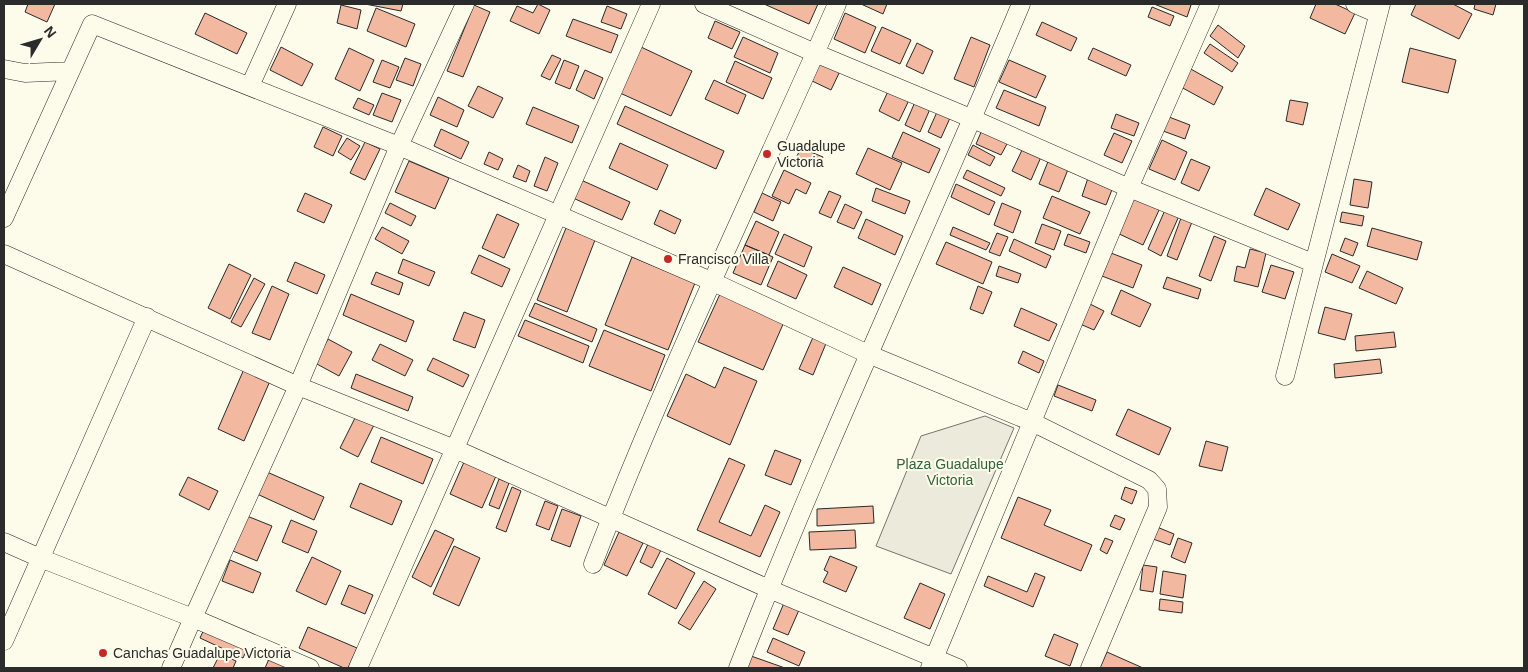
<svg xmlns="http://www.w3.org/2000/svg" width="1528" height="672" font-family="Arial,sans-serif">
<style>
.green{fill:#ecebdb;stroke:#74746e}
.building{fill:#f2b8a0;stroke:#2b2b2b}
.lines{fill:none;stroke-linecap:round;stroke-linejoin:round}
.minor-casing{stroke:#2b2b2b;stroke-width:19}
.minor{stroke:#fdfbea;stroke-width:18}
.poi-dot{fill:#c62828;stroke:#fdfbea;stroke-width:2}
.labels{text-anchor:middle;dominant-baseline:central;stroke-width:4;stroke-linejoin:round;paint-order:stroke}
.poi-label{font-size:14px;fill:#2b2b2b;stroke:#fdfbea;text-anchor:start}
.park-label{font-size:14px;fill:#34623c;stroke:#fdfbea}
</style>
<rect width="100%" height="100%" fill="#fdfbea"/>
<!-- green -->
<path class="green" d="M985 416 1014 428 951 574 876 546 921 436Z"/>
<!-- building -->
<path class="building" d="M28 4H55L47 22 25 12Z
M365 4H403L401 11Z
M538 4 550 10 539 34 510 21 517 6 533 13Z
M764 4H818L809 24Z
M861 4H887L883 14Z
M1154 4H1188L1191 5 1187 17Z
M1316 4H1335L1355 13 1345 34 1310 18Z
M1416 4H1453L1472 14 1459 39 1411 15Z
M1475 4H1496L1493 15 1474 9Z
M341 5 361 10 357 29 337 23Z
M474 5 490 12 463 77 447 71Z
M607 6 627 14 621 29 601 22Z
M1152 7 1174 16 1170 26 1148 17Z
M376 8 415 24 406 47 367 31Z
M205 13 247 33 237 54 195 34Z
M845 13 876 27 865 53 834 39Z
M573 19 618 35 611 53 566 36Z
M715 21 740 32 732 49 708 38Z
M1042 22 1077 38 1071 51 1036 35Z
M1218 25 1245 46 1238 58 1210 36Z
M882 27 911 40 900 64 871 51Z
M743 37 778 53 770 73 734 57Z
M971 37 990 45 974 87 954 79Z
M917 43 933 51 923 74 906 66Z
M1210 44 1238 63 1232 72 1204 53Z
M281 47 313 64 302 86 270 70Z
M641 47 692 71 671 116 620 93Z
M349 48 374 60 360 91 335 79Z
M1093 48 1131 65 1126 76 1088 59Z
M1410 48 1456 60 1448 93 1402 82Z
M552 55 561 59 550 80 541 76Z
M405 58 421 64 413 86 396 80Z
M819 59 841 69 831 90 810 80Z
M382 60 399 67 390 88 373 82Z
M564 60 579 66 570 89 555 83Z
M1009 60 1046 76 1036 98 999 82Z
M735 61 772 78 763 99 726 82Z
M1189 68 1223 87 1214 105 1179 86Z
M585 70 603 78 594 99 576 90Z
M714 80 746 95 738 114 705 99Z
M478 86 503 98 493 118 468 106Z
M889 89 910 98 899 121 879 111Z
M1004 90 1046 107 1039 126 996 108Z
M382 93 401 100 392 122 373 115Z
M438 97 464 110 457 127 430 115Z
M358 98 374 105 369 115 353 108Z
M1290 100 1308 103 1303 125 1286 121Z
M915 102 930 109 920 132 905 125Z
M625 106 724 151 716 169 617 124Z
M533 107 579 126 572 143 526 124Z
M937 112 950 118 941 138 928 132Z
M1116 114 1139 123 1134 136 1111 128Z
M1169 117 1190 125 1185 139 1163 131Z
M323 127 342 136 333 156 314 147Z
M441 129 469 142 461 159 434 146Z
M982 130 1008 142 1001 155 976 144Z
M903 132 940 149 929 173 892 157Z
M1114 133 1132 141 1122 163 1104 155Z
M347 138 360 146 351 160 338 152Z
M1162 140 1187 152 1175 180 1149 169Z
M365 142 380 149 365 180 350 173Z
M620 143 668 165 657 190 609 168Z
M973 145 995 157 990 166 968 155Z
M801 148 823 157 819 166 797 156Z
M868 148 902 163 890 190 856 174Z
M1023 148 1041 157 1031 180 1012 171Z
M489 152 503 159 498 170 484 164Z
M545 157 558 163 547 191 534 186Z
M1049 159 1069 167 1059 192 1039 184Z
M1191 159 1210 167 1199 191 1181 183Z
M409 161 449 178 435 209 395 192Z
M518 165 530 171 526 182 513 177Z
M784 170 811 183 806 194 796 189 789 204 772 196Z
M967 170 1005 188 1001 196 963 178Z
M1088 178 1113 187 1106 205 1082 196Z
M1354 179 1372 182 1368 208 1350 205Z
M581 180 630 202 622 220 573 198Z
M956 184 995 202 989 215 951 197Z
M876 188 910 201 905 214 872 201Z
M1266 188 1300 204 1288 230 1254 215Z
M829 191 841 196 831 218 819 213Z
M305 193 332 205 324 223 297 211Z
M762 193 781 202 773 221 754 212Z
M1134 195 1160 208 1143 245 1117 233Z
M1052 196 1090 212 1080 234 1043 218Z
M390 203 416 216 411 226 385 213Z
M1002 203 1021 211 1013 233 994 225Z
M845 204 862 212 854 229 837 222Z
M660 210 681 220 675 234 654 224Z
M1165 210 1179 216 1161 256 1148 249Z
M1342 212 1364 216 1362 226 1340 222Z
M497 214 519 224 504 258 482 248Z
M1181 218 1192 222 1177 260 1167 256Z
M866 219 903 236 895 255 858 238Z
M756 221 779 232 769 255 745 245Z
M1042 224 1061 231 1054 250 1035 243Z
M382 227 409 241 402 254 375 239Z
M953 227 990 243 986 250 950 235Z
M566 228 595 240 567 312 537 300Z
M1372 228 1422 242 1417 260 1367 246Z
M997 233 1008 237 1000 256 989 252Z
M784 234 812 247 804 267 775 254Z
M1068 234 1090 242 1086 253 1064 245Z
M1214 236 1226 241 1211 281 1199 276Z
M1345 238 1358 243 1353 256 1340 251Z
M1014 239 1051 256 1046 268 1009 251Z
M946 242 992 262 983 284 936 264Z
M745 245 773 257 761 285 733 273Z
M1250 249 1266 253 1258 287 1234 281 1237 266 1245 268Z
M1111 253 1142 265 1133 288 1102 276Z
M1332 254 1360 266 1352 283 1325 272Z
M479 255 510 269 502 287 471 273Z
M632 257 695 283 668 350 605 325Z
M403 259 435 272 429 286 398 273Z
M778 261 807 275 796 299 767 286Z
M295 262 325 275 317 294 287 281Z
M229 264 251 275 230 319 208 308Z
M1271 265 1294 272 1285 299 1262 292Z
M999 266 1021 274 1018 283 996 276Z
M843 267 881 284 872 305 834 287Z
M1367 271 1403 288 1396 304 1359 288Z
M376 272 403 283 399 295 371 284Z
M1167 277 1201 289 1198 299 1163 288Z
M254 278 265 284 241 327 231 322Z
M272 286 289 294 270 340 252 333Z
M978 286 992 292 983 314 970 309Z
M1121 290 1151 304 1140 327 1111 314Z
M351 294 414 321 406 342 343 315Z
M720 294 784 322 763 370 698 342Z
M535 303 597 329 592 342 529 316Z
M1090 304 1104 311 1094 330 1080 324Z
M1325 307 1352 314 1345 340 1318 333Z
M1021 308 1057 324 1049 341 1014 326Z
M464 312 485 320 475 348 453 340Z
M525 320 589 346 583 363 518 336Z
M604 330 665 355 651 391 589 366Z
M1394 332 1396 347 1356 351 1355 336Z
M814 335 827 341 813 375 799 369Z
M328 339 352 352 339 376 315 363Z
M380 344 413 360 405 376 372 360Z
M1023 351 1044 361 1039 373 1018 363Z
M433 358 469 375 463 387 427 370Z
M1380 359 1382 373 1335 378 1334 364Z
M724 367 757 381 730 445 667 416 686 374 715 388Z
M244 369 270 381 244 441 218 429Z
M356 374 413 397 408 411 351 388Z
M1058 385 1096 400 1092 411 1054 396Z
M1128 409 1171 428 1159 455 1116 435Z
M356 416 374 425 358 457 340 448Z
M381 437 433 459 423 484 371 462Z
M1206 441 1228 447 1222 471 1199 466Z
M775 450 801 460 791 485 765 475Z
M729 458 745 465 719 522 751 536 765 505 780 512 760 557 697 530Z
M464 462 496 476 482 508 450 494Z
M267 472 324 497 314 520 257 494Z
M188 477 218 491 209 510 179 495Z
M499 479 509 483 499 509 489 505Z
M360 483 402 501 392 525 350 507Z
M512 487 521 491 506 532 496 528Z
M1125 487 1137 491 1132 504 1121 499Z
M1018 497 1051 510 1044 525 1092 545 1081 571 1001 538Z
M545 501 558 506 549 530 536 525Z
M873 506 874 523 817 526V509Z
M562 509 581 516 570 547 551 540Z
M1115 515 1125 519 1120 530 1110 526Z
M247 516 272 526 257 561 233 551Z
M291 520 317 531 308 553 282 542Z
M1157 527 1174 534 1170 545 1153 539Z
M435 530 454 539 431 587 412 577Z
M855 530 856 548 810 550 809 532Z
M619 532 643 543 627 576 604 565Z
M1105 538 1113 541 1107 554 1100 550Z
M1178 538 1192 543 1185 563 1171 557Z
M648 544 661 550 652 568 640 562Z
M454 546 480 558 459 606 433 594Z
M830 556 857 567 846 592 823 582 828 572 824 570Z
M312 557 341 571 326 605 296 591Z
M667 558 695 573 676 609 648 594Z
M230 560 261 573 253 593 222 581Z
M1143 565 1157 567 1153 592 1140 590Z
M1163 571 1186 575 1183 598 1160 594Z
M1035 573 1045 577 1033 607 984 586 988 576 1027 592Z
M704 581 716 589 690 630 678 623Z
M920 583 945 594 930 629 904 618Z
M349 585 373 595 365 614 341 604Z
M1160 599 1183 602 1182 613 1159 610Z
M784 603 799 610 788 635 773 629Z
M205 627 248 647 243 658 200 638Z
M308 627 357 648 348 668H344L299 648Z
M1054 634 1078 644 1070 666 1045 656Z
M773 638 805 652 799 666 767 652Z
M1107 652 1143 668H1100Z
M220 654 236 661 233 668H213Z
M751 656 785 668H746Z
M269 659 289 668H265Z"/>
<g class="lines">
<!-- minor casing -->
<g class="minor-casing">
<path id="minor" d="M704 4 815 53 973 119 1129 188 1313 263
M1355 4 1378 14
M4 69 25 73 71 71
M250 86 287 4
M4 218 92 24 399 146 711 281 868 354 1032 422 1149 480 1157 489 1158 507 1090 668
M4 254 298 386 455 449 769 589 958 668
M1285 376 1381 4
M4 542 40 558 193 618 310 668
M593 564C666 374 755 190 837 4
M4 641 147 317
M171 668 193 618 298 386 399 146 465 4
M358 668 651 4
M738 668C825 444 928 226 1021 4
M930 668 1129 188 1210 4"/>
</g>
<!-- minor -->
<use href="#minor" class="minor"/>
</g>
<!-- markers -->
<g class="poi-dot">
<circle cx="767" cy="154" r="5"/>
<circle cx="668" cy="259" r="5"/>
<circle cx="103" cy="653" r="5"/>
</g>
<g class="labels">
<!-- poi labels -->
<g class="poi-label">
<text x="777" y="146">Guadalupe<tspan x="777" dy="16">Victoria</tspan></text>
<text x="678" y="259">Francisco Villa</text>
<text x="113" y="653">Canchas Guadalupe Victoria</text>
</g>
<!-- park labels -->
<g class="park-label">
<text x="950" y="464">Plaza Guadalupe<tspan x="950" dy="16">Victoria</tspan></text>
</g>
</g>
<!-- border -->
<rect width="1528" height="672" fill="none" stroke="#2b2b2b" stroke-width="10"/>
<!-- north arrow -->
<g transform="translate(40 40) rotate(52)" stroke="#fdfbea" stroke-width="4" paint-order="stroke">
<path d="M0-4L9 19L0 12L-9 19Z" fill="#2b2b2b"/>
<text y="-8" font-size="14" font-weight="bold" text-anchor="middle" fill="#2b2b2b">N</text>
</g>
</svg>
